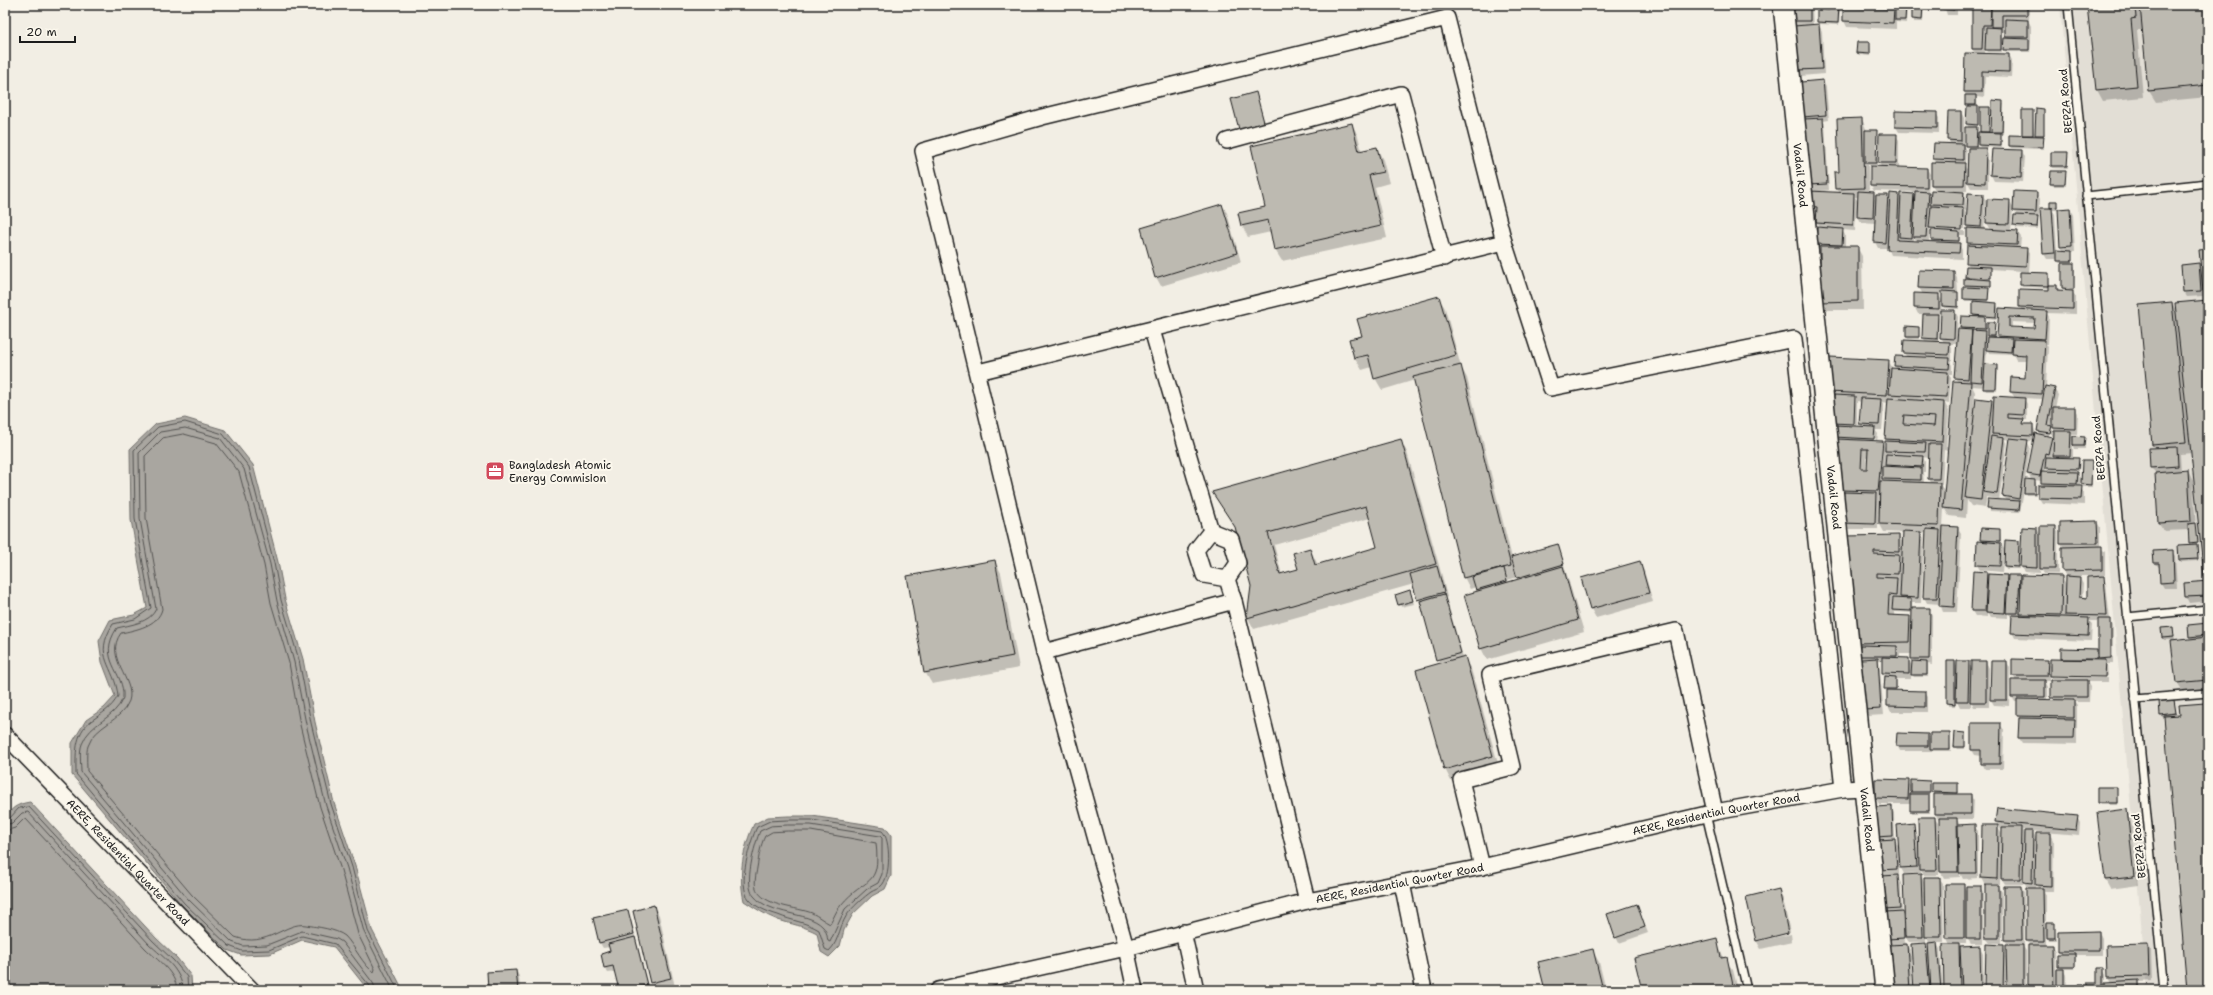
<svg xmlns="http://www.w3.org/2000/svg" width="2213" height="995" font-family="'Shantell Sans',sans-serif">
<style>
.built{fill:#e2ded5}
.water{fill:#a9a6a0;stroke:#716f6b}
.shadow{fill:#0003;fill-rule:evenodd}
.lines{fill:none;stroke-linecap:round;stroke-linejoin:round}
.shore{stroke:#545351;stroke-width:1}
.building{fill:#bdbab1;stroke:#1c1c1c;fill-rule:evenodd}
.service-casing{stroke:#1c1c1c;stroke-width:10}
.minor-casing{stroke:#1c1c1c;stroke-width:18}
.tertiary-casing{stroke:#1c1c1c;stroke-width:22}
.service{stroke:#fbf7ec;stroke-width:7}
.minor{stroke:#fbf7ec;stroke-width:15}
.tertiary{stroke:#fbf7ec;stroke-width:19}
.labels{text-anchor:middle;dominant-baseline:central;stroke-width:4;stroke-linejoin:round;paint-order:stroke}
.street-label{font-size:11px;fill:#1c1c1c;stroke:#fbf7ec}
.poi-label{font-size:11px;fill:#1c1c1c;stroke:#fbf7ec;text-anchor:start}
</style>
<rect width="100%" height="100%" fill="#f2eee4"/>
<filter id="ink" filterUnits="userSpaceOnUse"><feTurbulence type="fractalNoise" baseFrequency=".025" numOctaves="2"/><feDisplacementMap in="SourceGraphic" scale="8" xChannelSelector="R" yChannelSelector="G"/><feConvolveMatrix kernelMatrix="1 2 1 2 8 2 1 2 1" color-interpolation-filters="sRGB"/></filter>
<g filter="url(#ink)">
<!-- built -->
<path class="built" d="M2060 5H2208V990H2147Z"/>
<!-- water -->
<path class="water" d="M185 418 225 430 253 465 278 562 285 599 303 659 315 722 334 803 355 866 372 930 403 990H368L334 947 302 940 270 954 241 955 227 950 182 905 72 775V743L86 720 104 708 115 696 102 662 99 641 110 620 134 615 147 608 131 520 130 449 156 424Z
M30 802 156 938 177 958 191 976 192 990H5V822C9 808 17 804 30 802Z
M788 816H812L885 827 891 835V876L885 889 872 896 853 914 844 930 840 946 829 957 821 952 817 933C804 926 791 924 778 920 765 915 755 908 744 901 738 874 743 848 754 824L768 817Z"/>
<!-- shadow -->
<path class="shadow" d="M1792 5H1812L1813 26 1819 25 1822 31 1824 74 1801 76 1798 70 1795 27 1792 21Z
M1831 5 1840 7 1839 25 1819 24 1818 22 1830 11Z
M1896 5H1907L1906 23 1896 22V29L1847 27 1844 21V8L1893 10 1896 15Z
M1913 5H1924L1923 22H1914Z
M1924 5H1934V10H1927Z
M1944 5H1957V15H1947Z
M1973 5H2030L2029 20H2028L2031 26V42L2030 52H2006L2004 49 2007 39 2006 32H2002V52H1988L1985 47V54L2009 55 2012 60 2011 77 1985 76 1984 98 1977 97 1978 127H1975L1977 133H1982L1981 131 1989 108 1990 134H1993L1992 131 2002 102 2004 104 2003 134H2001L2002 148 1980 147 1977 142V149H1985L1988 155V188H1971L1967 181V191H1962L1966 198V211L1964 210 1968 217 1983 195 1986 201 1984 230H1991L1987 223 2009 201 2014 209 2037 193 2040 199 2039 217H2037L2038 229 2016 228 2015 216H2017L2013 208 2011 231 2017 232 2021 237 2020 249H2026L2030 255 2029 273 2048 274 2050 286H2057L2060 291 2065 292 2063 288V263H2059L2058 259H2047L2044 254 2051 207 2057 202 2058 210H2052L2055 214 2057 251H2064L2061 247 2070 209 2073 215 2075 252H2071L2072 264 2075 267 2074 291H2072L2076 297V314L2047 313 2049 317 2048 344H2046L2048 347 2046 387 2054 389 2058 395 2055 408H2075L2078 413 2077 434H2071L2073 437 2084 438 2085 449H2075L2073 445V459H2078L2080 462 2079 471H2076L2082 481 2091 462 2092 487H2083L2080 481V487L2084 493V505L2042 503 2039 498 2044 486 2042 481 2034 480 2036 483V495H2026L2024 490 2020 512 1990 511 1989 500 1999 501V499L1987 497 1985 508 1971 506 1967 500 1966 518 1949 516 1944 508 1943 527 1958 528 1961 533 1957 612H1943L1940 604 1927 603 1924 597 1927 533H1921L1924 538 1921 603H1912V609H1929L1932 615V665L1928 664V677H1914L1911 673V679H1896L1897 691 1924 692 1927 697V712H1891L1888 706V691L1885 688 1883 661H1879L1884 715 1868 716 1865 710 1863 660 1857 643 1847 537 1899 536 1904 545V533L1884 532 1878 521V529H1846L1843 523 1845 493 1834 423 1835 400 1830 392 1888 360 1893 369 1897 370 1895 366 1907 358 1904 352 1926 342 1923 338 1924 314H1918L1915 308V294H1923L1919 288 1954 272 1957 277 1959 309 1944 308 1942 304 1941 311H1955L1958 317 1957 330H1963L1961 328 1975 318 1974 301H1965L1964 298 1967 288 1965 284 1968 280 1966 277 1970 267 1967 263 1969 229 1965 223V229L1932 227V229L1965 231V235H1960L1959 243 1962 250V259L1891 255 1888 248H1878L1875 242 1876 223 1861 222 1856 213 1855 231 1842 230 1845 235V247H1857L1862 256 1863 310H1826L1821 301 1820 249 1817 243 1820 228 1817 223V212H1812L1813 192 1809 185 1806 120 1804 117 1823 81 1826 87 1829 120 1823 121 1825 124 1829 190 1813 192 1839 193 1836 189 1840 173 1862 119 1867 131H1876L1877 134V166L1868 165 1869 192 1874 193 1877 198 1887 196 1891 202 1899 195 1902 200 1913 195 1916 200V192L1874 191 1871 186 1882 168 1879 163 1896 135 1899 140V168L1927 169 1930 174 1928 192 1932 199 1936 191 1932 185 1937 163 1934 159 1951 144 1948 140 1949 112H1961L1964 118V147L1966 150 1965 166 1968 171 1969 148 1966 146 1969 128 1967 124 1968 107 1965 92 1976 54 1972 49ZM1855 197H1859V203ZM1930 227 1932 231V239L1934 243H1929ZM1914 237 1917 242H1914ZM1991 269 2021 271 2022 287 2050 288V291L2020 307 2022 310 2000 309 1998 336 2000 339H1995L1994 323H1988V338L1984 331H1986V321L1984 318 1997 319 1998 306 1996 304 1989 303 1985 296 1986 295 1989 300 1988 288H1991ZM1938 294H1943V302L1939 296ZM1937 314H1942L1941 338 1944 342H1938L1939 318ZM2012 322 2036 323 2035 329 2012 328ZM1950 344H1958L1955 378 1958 382 1948 446H1946L1949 411 1944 402 1949 403 1951 378 1948 374H1952V365L1949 360H1952V348ZM1987 349 1989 353 2013 354 2016 360H2027L2026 379 2011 392 2015 398 1994 405 1992 401 1974 414 1975 392 1972 386 1984 387 1986 391H1997L1998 368 1997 366 1986 365ZM2024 398 2044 399 2038 431 2040 435 2036 434 2033 425H2026L2023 420H2027V404ZM1857 401 1862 402 1860 423 1862 428 1857 427ZM1882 402 1889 403 1886 439 1888 442 1886 449 1882 442H1875L1871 435 1873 434 1877 441 1878 434 1875 430H1882L1884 406ZM2053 421H2054V432L2051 428ZM2048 429 2054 438H2051L2047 430ZM2004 439 2011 440 2003 496 2006 501H1999L2007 444ZM2027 441H2035L2028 474 2032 481 2025 480 2030 447ZM1928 450H1930L1929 479 1932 484 1924 483 1923 472H1925V462L1923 457 1928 458ZM1944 450 1948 451 1945 493 1940 484 1942 485ZM2053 450H2054L2056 458H2051ZM1866 458H1868V470H1866ZM2046 467 2049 472H2045ZM1895 612 1913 613V624L1909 617 1895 616ZM1900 654H1913L1915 662 1912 666 1908 659H1900Z
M2088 5H2139L2141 9V5H2208V97L2156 102 2149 91 2143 30H2137L2143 97 2103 101 2097 90Z
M1870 43 1871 56 1859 55 1857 53Z
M1255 93 1268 132 1244 138Z
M2044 110V149L2011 148 2010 146 2024 137 2023 134 2033 111 2034 137H2038L2036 135Z
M1936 113 1939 118V133L1899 132 1896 127Z
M1352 124 1358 136 1362 152 1377 148 1383 160 1389 183 1375 187 1387 238 1282 261 1275 250 1271 232 1248 237 1242 226 1266 208Z
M2022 151 2025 157 2023 182 1994 181 1991 175Z
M2067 153 2068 169 2053 168 2052 166Z
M2065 172 2066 186H2053L2051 184Z
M1222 205 1227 213 1241 262 1161 286 1156 277Z
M2208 250V297L2203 289V296L2187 297 2184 292 2198 265 2202 271Z
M1438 297 1445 308 1461 367 1467 378 1512 558 1558 545 1584 632 1487 660 1481 648 1478 592 1476 587 1470 589 1464 577 1415 380 1382 390 1375 378 1372 367 1362 370 1355 358 1350 340 1363 337ZM1518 577 1520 580 1509 583 1508 580Z
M2208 301V582L2205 576 2192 453 2180 454 2181 472 2188 471 2193 481 2198 561 2181 562 2180 560 2179 546 2192 545 2189 530 2164 531 2159 523 2156 473 2151 468 2155 449 2153 445 2172 303 2177 312Z
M1918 328 1919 339H1908L1907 337Z
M1400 440 1407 452 1442 576 1447 597 1445 598 1448 604 1463 657 1471 669 1499 767 1451 781 1445 769 1440 664 1414 584 1254 629 1248 618 1252 586 1237 529 1213 493ZM1370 518 1378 548 1318 565 1310 549 1299 570 1282 575 1274 545Z
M2061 522H2097L2100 527V547L2105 552V575H2102L2106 583 2110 620 2113 626V664H2107L2108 676 2053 675V677L2108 678V682H2087L2090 687 2089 702H2074L2077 706V744L2022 743 2019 738 2018 702H2015L2012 697 2016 681 2013 675 2047 661 2051 668 2063 660 2062 658 2096 650 2099 655V621H2089L2092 624 2091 641 2015 638 2012 632V618L2008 613V618L1991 617 1988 612V617L1975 616 1972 611 1986 573 1989 577 2006 576 2009 581 2019 576 2022 581 2062 577 2067 586V576L2063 571 2064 548 2061 543ZM2079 576H2096L2088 599H2082L2083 583ZM2050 674 2054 681 2052 696 2054 700H2048V687L2045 681H2050Z
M2055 527 2058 532V574H2044L2040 567V573L2024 572 2021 567 2037 529 2041 536Z
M2000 530 2001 544 2004 549 2002 572 1980 570 1977 565 1983 543 1981 540Z
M2006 541 2018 542 2020 544 2019 569H2006L2005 566Z
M2172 551 2175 556 2177 588H2164L2161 583 2160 568 2155 563Z
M995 561 1001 573 1019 668 932 684 925 672Z
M1639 562 1644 571 1653 602 1596 618 1591 609 1583 579Z
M2208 582V601L2189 603 2186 597 2185 584Z
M1411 594 1414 604 1401 607 1397 595Z
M2208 624V689L2182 691 2177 683 2172 640H2164L2162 629 2173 628 2175 641 2192 640 2190 637Z
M1948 662H1955L1957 667 1968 662 1971 668 1986 662 1989 668V707H1974L1971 701V707H1960L1956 699 1955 706H1949Z
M2007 662 2010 668 2009 706 1994 705 1991 700Z
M2174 701 2176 716 2204 704 2208 710V990H2188L2165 717H2162L2161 715Z
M2000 724 2004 730 2003 769H1985L1982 763V756L1975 755 1972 750Z
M1949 734 1951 751H1900L1897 745 1928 735 1931 740Z
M1964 734 1965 749H1957L1955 747Z
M1876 780 1908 781 1912 788 1929 782 1930 813H1912L1911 804H1879L1876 798Z
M1933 784H1957L1959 795H1970L1974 801 1973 819H1957L1960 826H1974L1978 831V878L1963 879 1960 873V877L1944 878 1939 869V875H1923L1919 869 1920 873 1904 874 1899 864V875H1897L1901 882 1902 913 1905 918 1920 875 1925 883 1939 878 1943 883 1944 942H1936L1940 949 1943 990H1915L1926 944 1929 950 1930 944 1926 936V942H1909L1902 933 1900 934 1910 950 1913 990H1894L1892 946 1888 938 1887 912 1885 908V877L1881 870 1877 837 1891 807 1894 813 1895 841 1900 849 1914 824 1917 837H1919L1934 818 1938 823 1939 865H1941L1940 819H1938L1935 813Z
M2116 788 2118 805H2100L2098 803Z
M2126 810 2131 819 2139 885 2110 889 2105 880 2098 814Z
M2077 817 2080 823 2079 835 2032 831 2036 838 2051 834 2054 840 2053 891H2044L2046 895V924H2054L2056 940H2049L2046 935V946H2053L2056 951V970H2060L2059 967 2061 955 2059 951 2099 932 2102 938V956H2076L2075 969H2063L2066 975 2067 988 2076 990H2029L2030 946 2027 940 2028 889 2023 880V884H2005L2000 876V884H1985L1982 878 1983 826H1999L1996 822ZM1998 827 2003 828V848H2001V832ZM2022 830H2025V836ZM2035 883 2039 889H2035Z
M1946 885H1963L1967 892 1980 887 1983 893V944H1971L1966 937V944H1958L1961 948 1980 947 1983 953 1984 990H1945L1950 945 1947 938Z
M1999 886 2002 892V943H1990L1986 938Z
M2021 887 2024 892V945H2022L2026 951V990H2008V984H2006V990H1986L2003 946 2007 953 2009 946 2005 940Z
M1778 890 1783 899 1790 932 1758 939V941L1791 934 1792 942 1761 949 1756 940Z
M1637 905 1648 933 1619 943 1616 937Z
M654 907 659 915 675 987 660 990H655L651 982Z
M627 911 630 916 649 990H620L616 972 608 973 605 968 602 954 611 952 610 947 603 948 600 943Z
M1716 940 1724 959 1733 970 1738 990H1643Z
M2148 945 2151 950 2152 981 2139 982 2142 990H2088L2098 984 2102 969 2105 975V982H2111L2108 977 2107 946Z
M1592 950 1599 962 1606 990H1546Z
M516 971 519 976 520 990H489Z"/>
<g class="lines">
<!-- shore -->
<path class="shore" d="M184 434 216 443 239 472 264 565 271 603 289 663 300 725 320 807 341 870 358 934 375 969 374 972C364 967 354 945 345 936 336 929 317 927 306 925 286 921 267 949 235 937L192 895 87 771C87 764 86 752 88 746 95 725 121 722 129 701 136 680 103 658 121 633 135 630 158 626 162 609L146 518 145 456 163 438Z
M5 820 9 819 19 808 29 807 153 941 174 961 187 977 188 990
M788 820H812L882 831C891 839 891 878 881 886 879 889 874 890 871 892 864 897 855 905 850 911 839 923 840 941 829 951L825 949 819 930C806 922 792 921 778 915 768 912 755 907 749 899 737 886 750 841 757 827L770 821Z
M5 825 12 823 22 813 28 812 149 944C164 958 181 969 183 990
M788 825H811L880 836 882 838V874L878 883 867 889 845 909 830 942 828 941C827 937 827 931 823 927 815 918 800 916 789 913 777 910 762 906 754 896 743 886 755 843 760 831L771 826Z
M5 831 15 828 24 819H26L145 948C157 960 176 972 177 990
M788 831H811L876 843C881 889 865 876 841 905 836 910 834 918 830 924 824 921 818 916 812 913 796 907 769 907 758 892 753 886 756 875 757 868 759 857 760 846 765 836L772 832Z
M370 990V986L335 944 302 936 269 950 242 951 229 946 184 903 76 774C76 756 74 733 91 721 102 713 111 709 118 696 115 665 92 658 113 624L135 619 151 608 135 519 134 450 158 427 185 422 223 434 249 467 274 563 281 600 299 660 311 723 331 804 352 867 368 931 398 990
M376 990 373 983 342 942 337 939 302 931 267 945 243 946 232 942 188 899 81 772C81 765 79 751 82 744 90 722 115 719 123 698 125 671 96 660 117 628 129 625 150 623 156 609L140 519 139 453 160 432 185 428 220 438 244 469 270 564 277 601 294 662 306 724 326 806 347 868 364 932 393 990"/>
</g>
<!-- building -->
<path class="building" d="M1791 5H1810V21H1791Z
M1830 5H1839L1838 23 1817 22V9L1829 10Z
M1895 5H1906L1905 20H1895Z
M1912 5H1923L1922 20 1912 19Z
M1924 5H1933V8L1924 7Z
M1943 5H1954V10L1943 9Z
M1972 5H1991L1990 25H1983L1982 49H1972Z
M1991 5H2027V15H2002V27H1991Z
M2087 5H2135L2136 18 2131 19 2137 86 2096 90Z
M2140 5H2208V85L2148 91Z
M1843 7 1894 9 1893 23 1843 21Z
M2005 19 2028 20V37H2005Z
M1819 24 1822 69 1797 70 1794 26Z
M1986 27 2001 28V50H1985Z
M2004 38 2029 39V50H2003Z
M1857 42H1870V54L1856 53Z
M1965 53 2009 54V72L1982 71V92H1964Z
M1823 80 1826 115 1803 117 1801 82Z
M1256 92 1265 126 1240 133 1231 99Z
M1965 95H1976V105H1965Z
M1992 100 2003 101 2002 132H1991Z
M1967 106H1978V125L1966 124Z
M1980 107H1990L1989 132H1980Z
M2036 108 2044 109V135H2035Z
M2022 110H2033V135H2022Z
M1895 111 1937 112V128L1895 127Z
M1948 111H1961V141L1947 140Z
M1823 118 1827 184 1808 185 1804 119Z
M1862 118 1864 188 1835 189 1834 172H1839L1837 119Z
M1352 123 1359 151 1377 147 1383 172 1369 175 1381 226 1274 250 1268 220 1241 226 1238 213 1265 207 1251 146Z
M1965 127H1977L1976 146H1965Z
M1865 130H1877L1876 163H1865Z
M1978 132 2001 133V146L1978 145Z
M1879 134H1897L1896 163H1878Z
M2009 135 2044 136 2043 147 2009 146Z
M1934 143 1963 144V160L1933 159Z
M1968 148H1986L1985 183 1967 182Z
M1992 149 2022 150 2021 177 1990 175Z
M2051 152H2068L2067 166H2051Z
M1931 162 1965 163 1964 185H1931Z
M1870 166 1927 168V187L1870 186Z
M2051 171H2066L2065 184H2050Z
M1931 190 1964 192 1963 205 1930 204Z
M1809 191 1854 193 1853 225 1816 223 1817 207 1808 206Z
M1858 191 1874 192 1873 218 1857 217Z
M1915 191 1929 192 1926 237H1913Z
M2014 191 2037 192 2036 212 2013 211Z
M1890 193 1899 194 1897 240 1960 243 1959 253 1887 250Z
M1901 193 1914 194 1911 238 1899 237Z
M1968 193 1983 194 1981 227 1966 226Z
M1876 195H1888L1885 243 1874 242Z
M1987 199 2010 200 2009 224 1986 223Z
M2050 201H2057V207L2050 208Z
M1222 204 1237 253 1155 278 1141 228Z
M1931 206 1963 208 1962 230 1929 228Z
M2040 208H2052L2055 253 2043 254Z
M2070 208 2072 246 2060 247 2058 209Z
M2014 215 2038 216 2037 227 2013 225Z
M1817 227 1843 229 1842 245 1816 244Z
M1967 228 2018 231 2017 245 1967 243Z
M1931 230 1959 232V241L1931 240Z
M1967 245 2027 248 2026 266 1966 263Z
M1820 246H1858V301L1820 302Z
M2208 249V291H2203L2199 250Z
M2057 250 2072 251V261H2057Z
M2062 263H2074V289L2062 288Z
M2199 263 2201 291 2183 292 2181 265Z
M1966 266 1991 267V278L1965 277Z
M1919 270 1954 271V289L1918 288Z
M2020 272 2049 273V286L2020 285Z
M1964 278 1991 280V286L1964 285Z
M2049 285H2057V290L2073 291V309L2019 307V289L2049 290Z
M1963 287 1989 288 1988 300 1963 299Z
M1942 291 1958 292V307L1942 306Z
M1914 293 1939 294V309L1914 308Z
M1439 296 1456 355 1374 379 1368 355 1354 358 1349 339 1362 336 1357 319Z
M2208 300V576H2204L2175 303Z
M1973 301 1997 303 1996 317 1973 315Z
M2172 302 2186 442 2152 445 2139 305Z
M1999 308 2047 311 2045 339 1997 336ZM2009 317 2035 318 2034 328 2009 327Z
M1941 310H1955L1954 339 1940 338Z
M1923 314H1938L1937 339 1922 338Z
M1961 316 1985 317V329L1960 328Z
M1987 322H1995L1994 336H1987Z
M1906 326 1919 327V337H1906Z
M1958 329 1972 330 1968 379 1954 378Z
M1972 330 1985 331 1982 382 1970 381Z
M1987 337 2012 338 2011 352 1986 350Z
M2013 339 2045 340 2042 394 2010 392 2011 377 2025 378 2026 355 2012 354Z
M1904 340 1950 342 1949 355 1903 353Z
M1895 356 1950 358 1949 369 1894 366Z
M1830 357 1889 360 1887 395 1829 392Z
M1985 364 1997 365 1996 389H1983Z
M1461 365 1511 566 1463 578 1413 377Z
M1891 368 1948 372 1947 397 1889 394Z
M1953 381 1971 382 1961 510 1943 508Z
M2045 386 2055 388 2048 425 2052 426 2050 433 2037 431Z
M1834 395 1855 396 1854 424 1833 423Z
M1994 396 2025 398 2024 415 2007 414V418L2024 419 2023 424H2033V436L1992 434Z
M1861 398 1881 399 1879 425 1859 424Z
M1888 398 1944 402 1942 442 1885 439ZM1904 415 1935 417 1934 426 1903 424Z
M1976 398 1992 400 1981 500 1965 498Z
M2053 407H2075V429L2053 428Z
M1834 425 1875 427 1874 439 1834 437Z
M2054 431H2071L2070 456H2053Z
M2035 433 2052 437 2048 454 2045 453 2040 476 2027 474Z
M1991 436 2004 438 1997 494 1983 492Z
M2073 436 2085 437 2084 446H2073Z
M2010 438 2028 440 2019 499 2002 496Z
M1401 439 1436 564 1247 618 1251 586 1235 527 1212 492ZM1366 506 1377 547 1315 565 1310 548 1293 553 1298 569 1280 574 1268 533Z
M1836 439 1883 441 1878 491 1842 490ZM1862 449H1868L1867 469H1861Z
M1885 441 1926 443 1925 452 1885 451Z
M1929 444H1941L1939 479H1928Z
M2177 447 2178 466 2150 468 2149 448Z
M1886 454 1923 456 1922 467 1885 465Z
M2046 457 2079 458 2078 469 2045 468Z
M2082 461H2092L2091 485 2081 484Z
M1882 466 1921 468V480L1882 479Z
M2188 470 2191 521 2158 523 2155 473Z
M2041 471 2078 472 2077 484 2041 483Z
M2025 479 2035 480V493H2024Z
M1880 481 1940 483 1939 526 1879 524Z
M2038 485 2082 486 2081 499 2038 498Z
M1843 492 1876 493 1875 524 1842 523Z
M1988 499 2020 501 2019 510 1987 508Z
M2097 521 2098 543H2060V522Z
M2196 523 2198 542 2189 543 2188 524Z
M1943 526 1958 527 1954 607 1939 606Z
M2040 526H2056L2055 569H2040Z
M2022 527 2037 528V568L2020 567Z
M1981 528 2000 529V541L1980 540Z
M1926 529 1940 530 1937 598H1923Z
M1903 531 1921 532 1918 598 1900 597Z
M1899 535V552L1874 551V554L1899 555 1898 574 1877 573V577L1897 578 1896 596 1889 595 1888 615 1910 616 1909 642 1856 643 1846 536Z
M2005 540 2019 541 2018 567 2004 566Z
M1977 541 2001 543 2000 566 1976 565Z
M1558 544 1564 564 1517 578 1511 557Z
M2197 544 2198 559 2179 560 2178 545Z
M2102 546V570L2062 571V547Z
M2173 550 2174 582 2160 583 2159 563H2154L2153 551Z
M995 560 1013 656 924 673 907 576Z
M1640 561 1649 593 1590 609 1581 578Z
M1437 566 1444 592 1417 600 1410 574Z
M1563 566 1578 620 1480 649 1464 595Z
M1504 568 1507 581 1476 590 1472 577Z
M1973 571 1987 572 1985 611H1971Z
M1988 574 2007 575 2005 613 1986 612Z
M2008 575H2020L2018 613H2006Z
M2021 575 2062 576 2061 615 2020 614Z
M2066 576 2080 577 2079 597 2087 598V577L2104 576 2107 616 2065 615Z
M2208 581V596L2185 597 2184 583Z
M1410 590 1413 601 1398 605 1395 595Z
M1444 594 1461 653 1436 660 1420 601Z
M1893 598 1911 599V611L1892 610Z
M1912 608H1930L1929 659H1911Z
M2012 615 2089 618 2088 636 2011 633Z
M2098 619H2111V658L2098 659Z
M2208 623V635L2189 637 2188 625Z
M2173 627 2174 637 2162 638 2161 628Z
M2208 637V680L2176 683 2171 641Z
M1860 645 1897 646V656H1859Z
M2061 648 2097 649V659H2061Z
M1465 656 1493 756 1444 770 1416 670Z
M1882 657 1909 658V674L1882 673Z
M1878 658 1881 709 1864 710 1861 659Z
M2012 659 2048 660 2047 676H2012Z
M2050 659 2106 660 2105 677 2050 676Z
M1912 661 1927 662V675H1911Z
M1947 661H1955V704L1947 703Z
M1957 661H1969L1968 701H1956Z
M1971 661H1986V702H1970Z
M1991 661H2007V700H1990Z
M1885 676 1896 677V689H1884Z
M2011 680H2045V697H2011Z
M2051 680H2087V697H2051Z
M1887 690 1925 691V707L1887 706Z
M2017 699 2074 700V717L2017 716Z
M2174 700 2176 713 2160 715 2159 701Z
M2205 703 2206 713H2208V990H2187L2164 716 2180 715 2179 705Z
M2019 718 2075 719 2074 738H2018Z
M1971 723H2001L2000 764H1981V750H1971Z
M1955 732 1965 733V747H1954Z
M1897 733 1928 734V746H1896Z
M1930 733H1950V749H1930Z
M1875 779 1909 780 1908 799 1875 798Z
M1911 780 1930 781V792H1911Z
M1932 783H1958V793L1932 792Z
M2097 787H2117V803H2097Z
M1910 794H1929V811H1910Z
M1934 794H1971V814H1934Z
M1892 806 1893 836 1876 837 1875 807Z
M1997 808 2078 816 2076 830 1995 822Z
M2127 809 2134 877 2105 880 2097 813Z
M1918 817H1935L1937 870H1919Z
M1939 818H1957L1958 872H1940Z
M1914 823 1917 867 1900 868 1897 825Z
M1975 824 1976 873H1959L1958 825Z
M1982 825H1998L1997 879 1981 878Z
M2002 827H2021L2020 879H2001Z
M2024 831H2033L2032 883 2023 882Z
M2036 833H2051V886L2035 885Z
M1895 839 1897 869 1880 870 1878 840Z
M1921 874 1923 937H1905L1903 875Z
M1898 875 1900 908 1884 909 1882 876Z
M1924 877H1940L1941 937H1925Z
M1945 884H1964V938H1946Z
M1985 885H1999V938H1985Z
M1966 886H1981V939H1966Z
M2004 886H2021L2022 940H2004Z
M2026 888H2043L2044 941H2026Z
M1779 889 1788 933 1756 941 1746 897Z
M1637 904 1645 927 1615 938 1607 914Z
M654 905 671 978 650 983 633 911Z
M628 910 634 934 599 943 593 918Z
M1903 911 1904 938 1887 939 1886 912Z
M2047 923H2055V938H2047Z
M2099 931V951H2058V932Z
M635 937 647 985 619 990 613 966 604 968 601 954 610 951 608 944Z
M1717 938 1721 958 1727 957 1734 990H1642L1634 958Z
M1937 942 1941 990H1931L1928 943Z
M1926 943 1930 990H1914L1911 944Z
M1907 944 1910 990H1893L1890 945Z
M1943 944H1959L1960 990H1944Z
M1986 944 2004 945 2003 990H1985Z
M2148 944 2149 976 2107 977 2106 945Z
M2006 945H2023V990H2007Z
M2028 945H2053L2054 990H2028Z
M1980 946 1981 990H1962L1960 947Z
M1593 949 1603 990H1545L1538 962Z
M2058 954H2075V967H2058Z
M2097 968H2103V990H2057V969H2064V987L2078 989V984H2083V990H2087V983H2097Z
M516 970 518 990H488L487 972Z
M2139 980V990H2105V982Z"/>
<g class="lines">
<!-- service casing -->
<g class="service-casing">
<path id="service" d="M2068 5 2164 990
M2086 196 2208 183
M2127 617 2208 609
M2135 699 2208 693
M1706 814 1747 990"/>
</g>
<!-- minor casing -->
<g class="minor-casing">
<g id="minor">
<path d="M1227 141 1401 94 1444 258"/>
<path d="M978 372 1504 242"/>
<path d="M1211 531 1231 539 1238 563 1227 579"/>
<path d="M1234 601 1307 901"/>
<path d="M1044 652 1234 601 1227 579 1204 575 1196 550 1211 531 1152 330"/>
<path id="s1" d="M5 735 252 990"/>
<path d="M1482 867 1461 780 1512 767 1490 675 1676 631 1715 812"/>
<path d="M1402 883 1424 990"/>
<path d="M1183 932 1196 990"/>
<path id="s2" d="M938 990 1126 948 1307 901 1482 867 1715 812 1843 789 1864 788"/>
<path d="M1135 990 1126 948 1044 652 923 151 1042 117 1447 18 1504 242 1551 388 1794 339 1843 789"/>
</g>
</g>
<!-- tertiary casing -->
<g class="tertiary-casing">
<g id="tertiary">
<path id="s3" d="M1783 5 1885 990"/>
</g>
</g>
<!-- service -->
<use href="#service" class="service"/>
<!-- minor -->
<use href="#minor" class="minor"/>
<!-- tertiary -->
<use href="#tertiary" class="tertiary"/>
</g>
</g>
<!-- icons -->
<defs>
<g id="office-square" transform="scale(1)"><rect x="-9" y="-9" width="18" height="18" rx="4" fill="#d1495b" stroke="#fbf7ec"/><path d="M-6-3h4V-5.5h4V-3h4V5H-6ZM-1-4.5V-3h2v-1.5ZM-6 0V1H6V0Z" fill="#fff"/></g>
</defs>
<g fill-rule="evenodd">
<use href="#office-square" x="495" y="471"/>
</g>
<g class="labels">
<!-- street labels -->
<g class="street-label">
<text transform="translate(2066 101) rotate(-95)">BEPZA Road</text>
<text stroke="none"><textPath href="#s3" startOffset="171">Vadail Road</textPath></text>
<text transform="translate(2099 448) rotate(-95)">BEPZA Road</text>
<text stroke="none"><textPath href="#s3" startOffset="495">Vadail Road</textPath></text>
<text stroke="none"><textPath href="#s2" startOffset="798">AERE, Residential Quarter Road</textPath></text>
<text stroke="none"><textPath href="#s3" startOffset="819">Vadail Road</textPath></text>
<text transform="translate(2139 846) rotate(-96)">BEPZA Road</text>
<text stroke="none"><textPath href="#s1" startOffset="177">AERE, Residential Quarter Road</textPath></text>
<text stroke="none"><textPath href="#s2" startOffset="474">AERE, Residential Quarter Road</textPath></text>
</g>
<!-- poi labels -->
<g class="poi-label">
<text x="509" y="465">Bangladesh Atomic<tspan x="509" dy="13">Energy Commision</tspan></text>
</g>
</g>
<!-- margin -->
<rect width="2213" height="995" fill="none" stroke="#fbf7ec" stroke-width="20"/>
<rect x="10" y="10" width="2193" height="975" fill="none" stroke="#1c1c1c" stroke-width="1.5" filter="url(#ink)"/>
<!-- scale -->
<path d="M20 36v6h55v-6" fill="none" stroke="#1c1c1c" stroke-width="2"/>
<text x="26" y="36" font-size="12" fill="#1c1c1c" stroke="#fbf7ec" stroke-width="3" paint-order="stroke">20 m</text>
</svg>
